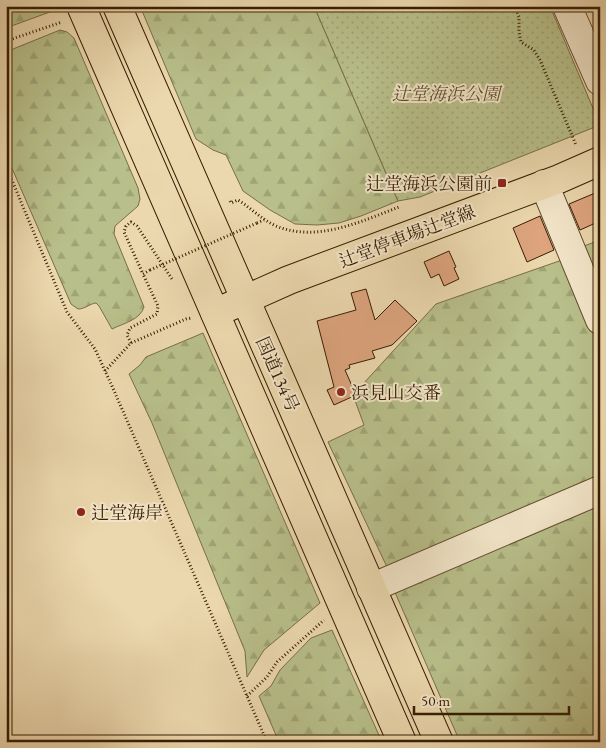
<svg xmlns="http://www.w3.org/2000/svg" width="606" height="748" font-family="'EB Garamond','Noto Serif JP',serif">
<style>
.forest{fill:url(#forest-firs);stroke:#786e46}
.park{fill:url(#park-dots);stroke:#786e46}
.building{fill:#dda47e;stroke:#371d02}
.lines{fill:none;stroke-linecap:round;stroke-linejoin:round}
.minor-casing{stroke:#644c2d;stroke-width:30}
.major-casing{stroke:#371d02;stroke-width:30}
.highway-casing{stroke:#371d02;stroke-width:30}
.path{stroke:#371d02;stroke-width:3;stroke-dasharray:1 2.5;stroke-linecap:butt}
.minor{stroke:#f3e6ca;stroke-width:28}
.major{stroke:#ecd8ae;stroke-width:28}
.highway{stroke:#ecd8ae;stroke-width:28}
.path-bridge{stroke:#371d02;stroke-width:3;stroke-dasharray:1 2.5;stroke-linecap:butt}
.poi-dot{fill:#8f2418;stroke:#f3e6ca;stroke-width:2}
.labels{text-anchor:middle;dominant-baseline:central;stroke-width:4;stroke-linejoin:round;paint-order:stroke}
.park-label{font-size:18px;font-style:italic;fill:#5e4e2b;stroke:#f3e6ca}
.poi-label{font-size:18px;fill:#371d02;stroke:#f3e6ca;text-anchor:start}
.street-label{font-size:18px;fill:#371d02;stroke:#f3e6ca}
</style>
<defs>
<pattern id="forest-firs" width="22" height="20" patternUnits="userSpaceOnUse" patternTransform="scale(1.25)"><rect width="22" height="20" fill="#b8bf8a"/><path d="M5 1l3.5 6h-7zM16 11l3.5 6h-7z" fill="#9fa475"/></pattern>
<pattern id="park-dots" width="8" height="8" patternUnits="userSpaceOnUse" patternTransform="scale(1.25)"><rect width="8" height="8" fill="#b8bf8a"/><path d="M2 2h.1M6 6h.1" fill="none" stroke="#9fa475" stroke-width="1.8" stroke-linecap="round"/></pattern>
</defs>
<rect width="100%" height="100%" fill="#ecd8ae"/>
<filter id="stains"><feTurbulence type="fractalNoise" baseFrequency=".004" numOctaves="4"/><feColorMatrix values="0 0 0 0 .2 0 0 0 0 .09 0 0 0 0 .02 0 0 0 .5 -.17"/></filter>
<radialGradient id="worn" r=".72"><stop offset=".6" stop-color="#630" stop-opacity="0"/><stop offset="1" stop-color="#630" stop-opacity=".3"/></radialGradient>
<!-- forest -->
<path class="forest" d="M6 6H56L58 9 6 28Z
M140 6H314L398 201 361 216 339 223 317 225 295 224 270 210 243 191 226 155 213 150 196 139Z
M60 30 67 32 74 38 138 188 140 199 138 206 115 226 114 234 144 307C140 320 124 323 112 329L99 306 96 303C89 304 85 309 78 309L71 304 8 159 6 148 8 119 6 55 13 49Z
M600 240V305L576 249Z
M562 260 600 348V478L387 567 328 442 364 425 353 395 436 304Z
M203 333 320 603 264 650 247 677 245 651 152 423 129 374 140 365 146 357Z
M600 503V742H460L394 590Z
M332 630 382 742H279L259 696 271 686 280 670 311 638Z"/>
<!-- park -->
<path class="park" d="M314 6H550L600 125 420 197 398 201Z"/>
<!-- building -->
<path class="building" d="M600 191V221L580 230 569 204Z
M540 216 554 250 527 262 513 228Z
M449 251 456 267 454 268 459 279 444 286 439 274 431 278 424 262Z
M366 289 375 320 395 300 417 321 392 345 372 351 375 358 349 365 350 368 345 370 356 395 334 405 327 390 334 387 317 321 356 310 351 293Z"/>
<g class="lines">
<!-- minor casing -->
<g class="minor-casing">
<path id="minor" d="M567 6 600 81
M544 184 600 320
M371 588 600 490"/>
</g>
<!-- major casing -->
<g class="major-casing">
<path id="major" d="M215 313 289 280 559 179 600 161"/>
</g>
<!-- highway casing -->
<g class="highway-casing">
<path id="highway" d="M81 6 402 742
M117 6 439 742"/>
</g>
<!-- path -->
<path class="path" d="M515 6 519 17V32L521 42 534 50 540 60 576 145
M6 41 62 22
M6 166 67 312 95 349 112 386 267 742
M230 201 231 203 238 200C251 208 261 219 276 226 317 243 362 221 399 207
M257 223 264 220
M150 270 143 274 124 232 126 226 131 222 137 226 172 279
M131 343 127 335 130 328 157 314 158 306 143 274
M105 371 131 343 186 319 192 318
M247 696 267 677 277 662 324 620"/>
<!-- minor -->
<use href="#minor" class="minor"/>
<!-- major -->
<use href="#major" class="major"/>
<!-- highway -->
<use href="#highway" class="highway"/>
<!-- path-bridge -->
<path class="path-bridge" d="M150 270 257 223"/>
</g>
<!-- markers -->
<g class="poi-dot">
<rect x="497" y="178" width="10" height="10" rx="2.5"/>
<circle cx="341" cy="392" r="5"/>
<circle cx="81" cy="512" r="5"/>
</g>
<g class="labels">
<!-- park labels -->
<g class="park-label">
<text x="446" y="93">辻堂海浜公園</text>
</g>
<!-- poi labels -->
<g class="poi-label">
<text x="492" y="183" text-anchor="end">辻堂海浜公園前</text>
<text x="351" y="392">浜見山交番</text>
<text x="91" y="512">辻堂海岸</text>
</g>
<!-- street labels -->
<g class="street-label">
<text transform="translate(407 236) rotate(-21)">辻堂停車場辻堂線</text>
<text transform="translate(278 374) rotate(66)">国道134号</text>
</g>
</g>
<!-- margin -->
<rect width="606" height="748" fill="none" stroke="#ecd8ae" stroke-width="25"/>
<rect x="8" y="8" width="591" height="733" fill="none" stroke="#371d02" stroke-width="2.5"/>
<rect x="12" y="12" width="581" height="723" fill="none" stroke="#371d02"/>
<!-- scale -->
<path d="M414 706v8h155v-8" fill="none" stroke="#371d02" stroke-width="2.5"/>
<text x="421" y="706" font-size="15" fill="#371d02" stroke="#f3e6ca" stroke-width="4" paint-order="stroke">50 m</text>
<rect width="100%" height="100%" filter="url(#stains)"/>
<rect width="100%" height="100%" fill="url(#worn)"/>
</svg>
